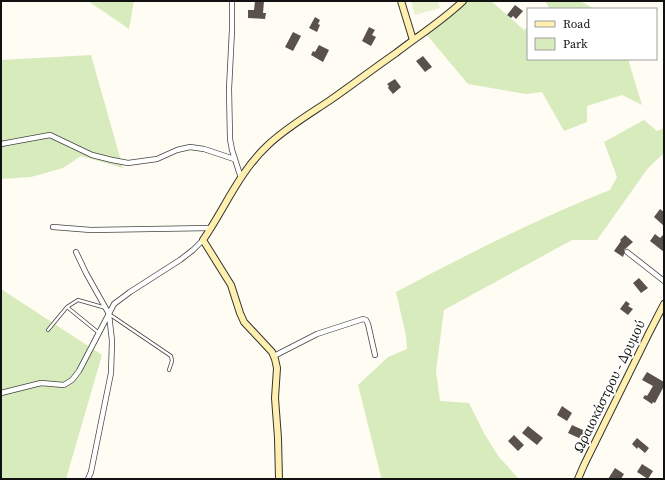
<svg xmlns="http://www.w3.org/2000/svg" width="665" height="480" font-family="'Source Serif 4',serif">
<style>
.green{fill:#d8ebbc}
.pitch{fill:#e9f2ce}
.building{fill:#5a514d}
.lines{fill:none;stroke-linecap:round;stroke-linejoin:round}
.lane-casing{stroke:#444;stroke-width:4}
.street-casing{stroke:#444;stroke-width:6}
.secondary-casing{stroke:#333;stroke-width:8}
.lane{stroke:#fff;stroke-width:2.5}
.street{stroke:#fff;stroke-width:4.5}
.secondary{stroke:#fff0af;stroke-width:6}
.labels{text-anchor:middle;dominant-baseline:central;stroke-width:4;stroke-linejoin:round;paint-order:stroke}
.street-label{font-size:14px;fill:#111;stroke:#fff}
</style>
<rect width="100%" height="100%" fill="#fffcf4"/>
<!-- green -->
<path class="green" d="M88 1H134L129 29Z
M465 1H491L524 30 528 27V59H628L642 105 622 95 587 106V122L564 131 542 92 526 94 468 84 426 34Z
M545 1H580L595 9H548L549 8Z
M91 55 123 168 81 156 63 168 31 177 1 179V60Z
M644 120 657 131 664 128V153L648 168 597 240H572L444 310 436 371 440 401 469 403 485 435 499 457 519 479H379L381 477 358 385 388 357 407 349 406 336 396 292C466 255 537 219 610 190L617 177 604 142Z
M1 289 102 355 66 479H1Z"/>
<!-- pitch -->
<path class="pitch" d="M411 1H438L440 8 415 15Z"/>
<!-- building -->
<path class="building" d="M255 1H264L263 13H266L265 19 248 18V10H254Z
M515 5 523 11 516 19 513 16 511 18 507 15Z
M315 17 320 20 318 24 320 25 317 32 309 28Z
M369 27 375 30 372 35 376 37 371 46 362 41Z
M293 32 301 36 293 51 285 47Z
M319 45 329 50 323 62 311 55 313 51 315 52Z
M423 56 432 67 425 72 416 61Z
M395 79 401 87 393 94 388 88 389 86 387 84Z
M660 209 664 212V226L654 217Z
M655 234 660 238 664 234V252L650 241Z
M625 235 633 242 624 250V254L623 257 614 251 621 241 620 240Z
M639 278 648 288 641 293 633 283Z
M626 301 630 304 628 306 633 309 628 315 620 309Z
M647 372 664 382V386L655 403 653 402 652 404 643 398 645 395 647 396 653 386 642 380Z
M562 406 572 413 567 421 557 415Z
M572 425 585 431 581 439 568 433Z
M528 426 543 438 537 445 522 433Z
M514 435 524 445 518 451 508 441Z
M637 438 649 448 645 453 638 447 637 449 632 444Z
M642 464 653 471 648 479 637 472Z
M615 468 624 474 621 479H608Z"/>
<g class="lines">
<!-- lane casing -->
<g class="lane-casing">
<path id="lane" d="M67 307 99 333
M109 314 171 356 172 361 169 370
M48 330 67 307 78 300 106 308"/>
</g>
<!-- street casing -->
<g class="street-casing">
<path id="street" d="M232 1V30L229 89 230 139 232 150 241 178
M1 144 50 135 92 155 112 160 128 163 157 159 177 150 190 147 204 149 234 159
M53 227 91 230 211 228
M76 252 86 273 109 314 112 341 111 373 91 472 88 479
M627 252 664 281
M274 356 317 334 363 319 366 320 368 324 375 355
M1 393 41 383 64 385 72 380 79 371 114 304 130 292 180 260 193 250 203 240"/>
</g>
<!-- secondary casing -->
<g class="secondary-casing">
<path id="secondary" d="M401 1 413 40
M279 479 278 438 275 398 277 368 275 359 272 352 244 322 240 313 231 285 203 240C225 208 239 172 268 145 286 128 308 115 329 101 352 85 373 69 396 53 418 36 442 21 463 1
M578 479 584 465 649 333 664 304"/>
</g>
<!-- lane -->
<use href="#lane" class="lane"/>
<!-- street -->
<use href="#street" class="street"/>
<!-- secondary -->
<use href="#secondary" class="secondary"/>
</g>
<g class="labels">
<!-- street labels -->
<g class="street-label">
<text transform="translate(609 386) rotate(-64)">Ωραιοκάστρου - Δρυμού</text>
</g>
</g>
<!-- border -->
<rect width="665" height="480" fill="none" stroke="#111111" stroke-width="4"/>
<!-- legend -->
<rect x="527" y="8" width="130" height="52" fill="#ffffff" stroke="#a0a0a0"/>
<rect x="535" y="21" width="20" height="6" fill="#fff0af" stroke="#a0a0a0"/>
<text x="563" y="28" font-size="12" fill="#111111">Road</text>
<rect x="535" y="38" width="20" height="12" fill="#d8ebbc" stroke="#a0a0a0"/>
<text x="563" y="48" font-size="12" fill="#111111">Park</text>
</svg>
